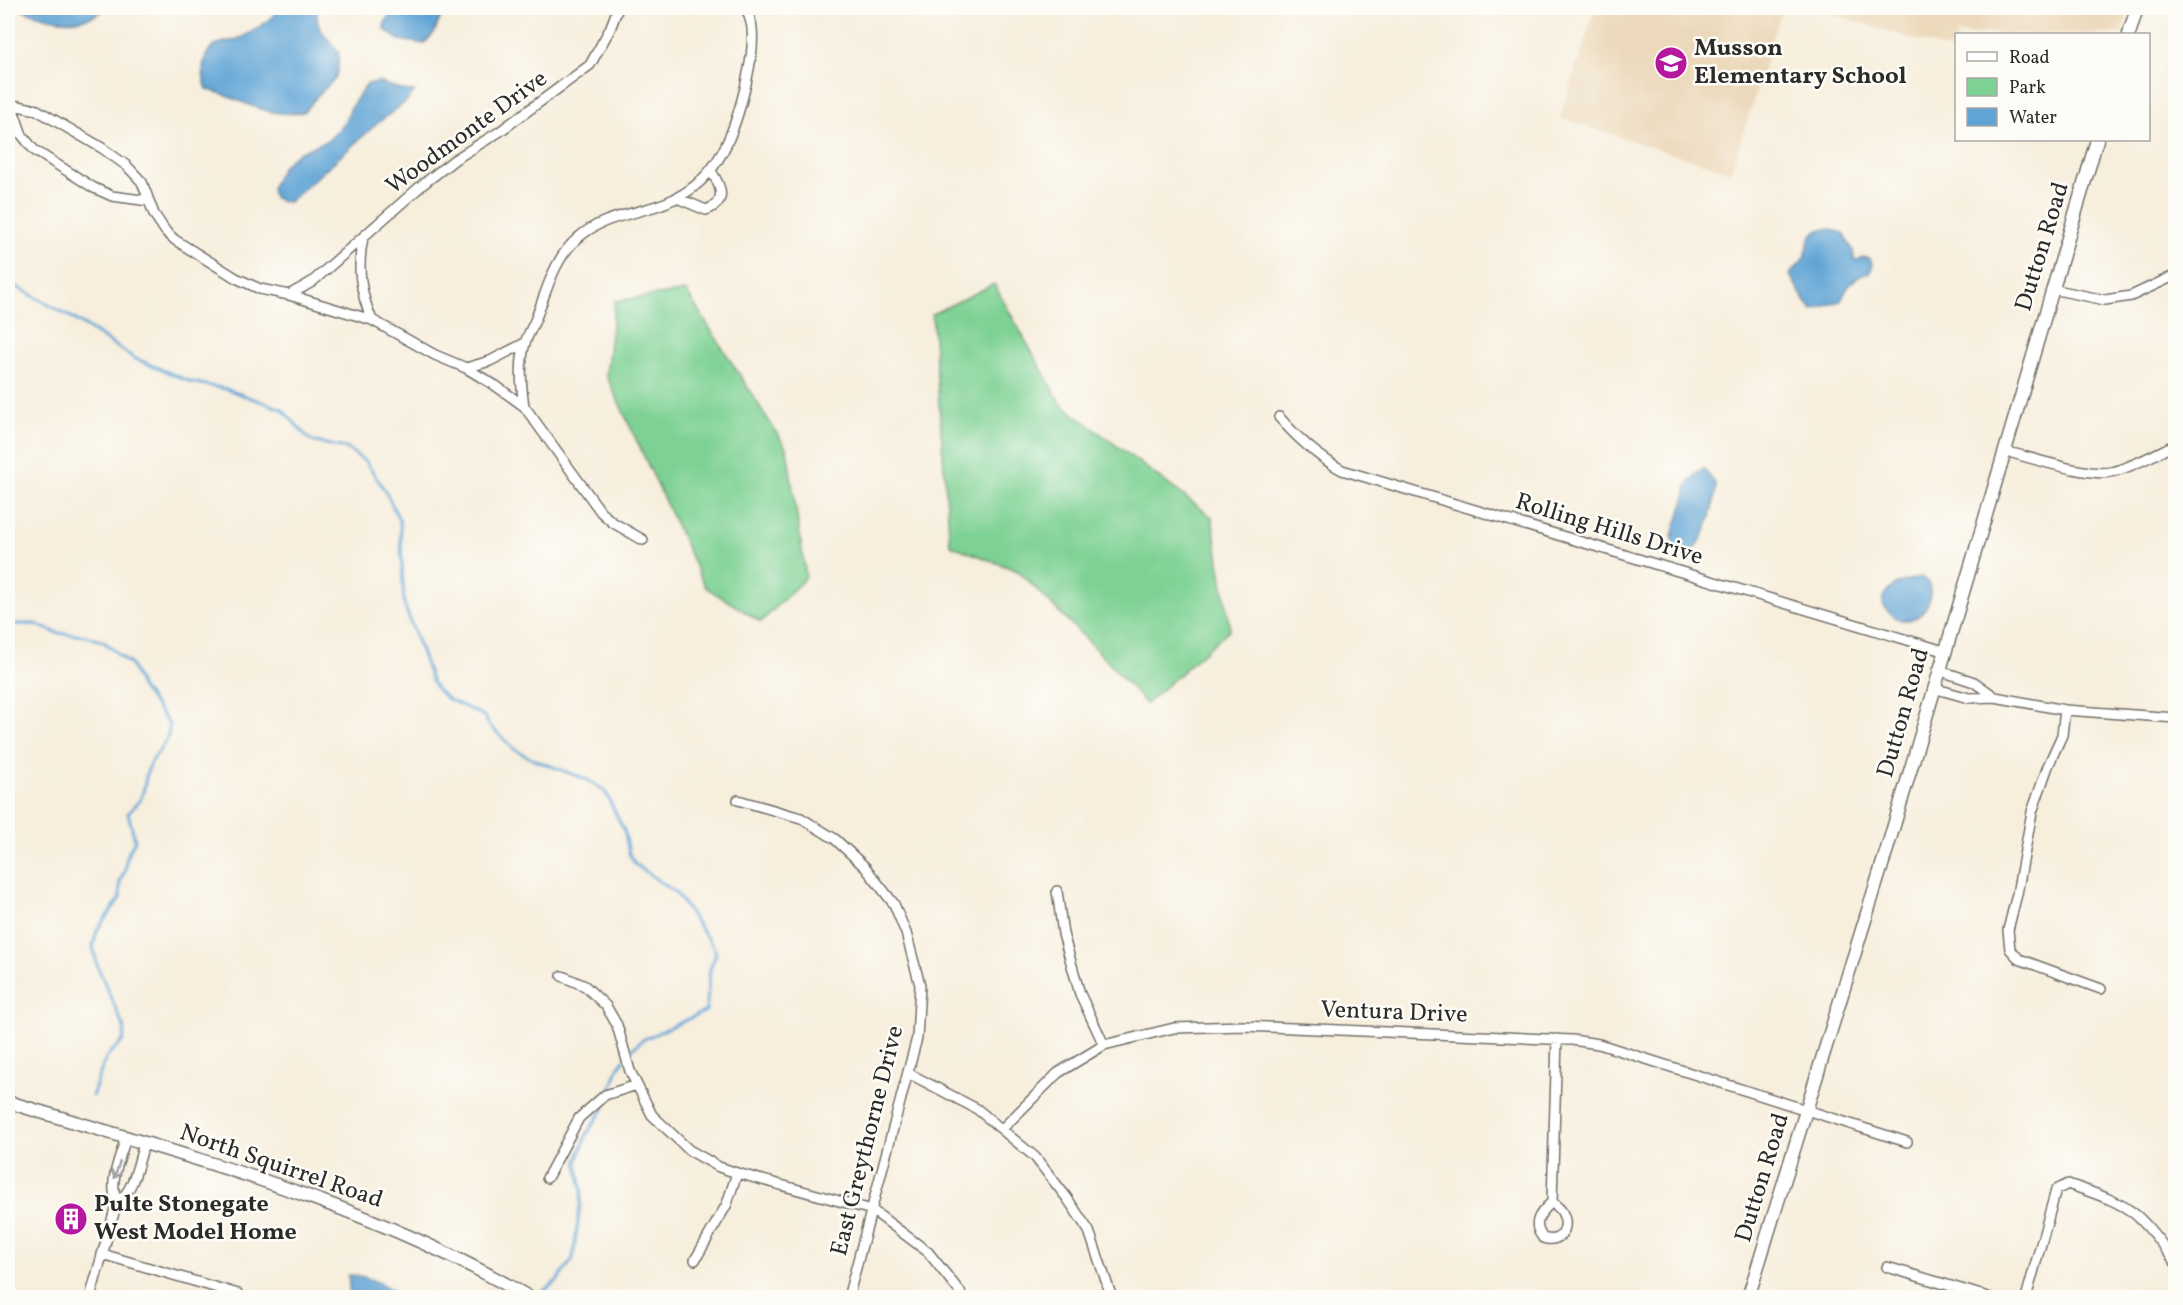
<svg xmlns="http://www.w3.org/2000/svg" width="2183" height="1305" font-family="Vollkorn,serif">
<style>
.built{fill:#ecd8ba}
.green{fill:#7ed194;stroke:#547e60;stroke-width:1.5}
.water{fill:#60a4d5;stroke:#466880;stroke-width:1.5}
.lines{fill:none;stroke-linecap:round;stroke-linejoin:round}
.stream{stroke:#60a4d5;stroke-width:3}
.minor-casing{stroke:#726f69;stroke-width:12}
.tertiary-casing{stroke:#726f69;stroke-width:15}
.minor{stroke:#fff;stroke-width:9}
.tertiary{stroke:#fff;stroke-width:12}
.oneway{stroke:#a0a0a0}
.labels{text-anchor:middle;dominant-baseline:central;stroke-width:5;stroke-linejoin:round;paint-order:stroke}
.poi-label{font-size:24px;font-weight:bold;fill:#2b2b2b;stroke:#fdfcf7;text-anchor:start}
.street-label{font-size:24px;fill:#2b2b2b;stroke:#fdfcf7}
</style>
<rect width="100%" height="100%" fill="#fdfcf7"/>
<filter id="ink" filterUnits="userSpaceOnUse"><feTurbulence type="fractalNoise" baseFrequency=".0167" numOctaves="2"/><feDisplacementMap in="SourceGraphic" scale="12" xChannelSelector="R" yChannelSelector="G"/><feConvolveMatrix kernelMatrix="1 2 1 2 8 2 1 2 1" color-interpolation-filters="sRGB"/></filter>
<filter id="wash" filterUnits="userSpaceOnUse"><feTurbulence type="fractalNoise" baseFrequency=".008" numOctaves="4" result="noise"/><feDisplacementMap in="SourceGraphic" scale="24" xChannelSelector="R" yChannelSelector="G"/><feGaussianBlur stdDeviation="1.35" result="paint"/><feColorMatrix in="noise" values="0 0 0 0 0 0 0 0 0 0 0 0 0 0 0 0 0 1.4 0 .05"/><feComposite in="paint" operator="in"/></filter>
<g filter="url(#wash)">
<rect width="100%" height="100%" fill="#f7eedc"/>
<!-- built -->
<path class="built" d="M1595 8H1782L1731 172 1560 118Z
M1811 8H2130L2122 34H1956V52Z"/>
<!-- green -->
<path class="green" d="M994 284 1061 404 1212 517 1230 629 1146 704 1095 648 1018 571 950 545 932 314Z
M686 291 787 449 806 577 761 622 705 587 606 375 615 301Z"/>
<!-- water -->
<path class="water" d="M13 8H109C102 11 95 16 88 18 59 26 40 14 13 8Z
M281 8H318C313 30 328 36 339 53L338 69 335 79 319 94 304 112C274 118 252 106 225 95 219 92 213 93 207 89 201 74 200 52 218 44 225 41 233 42 240 38 258 29 268 21 281 8Z
M393 8H439L442 14 434 33 424 44 399 40 384 29V25Z
M379 82 402 90 415 91 406 102 379 122 289 202 281 201 273 197 271 188 283 166 296 154 330 139 344 123 351 107 367 84Z
M1822 229H1832L1843 233 1853 250 1854 259 1858 260 1863 257 1869 258 1873 264 1870 273C1853 276 1848 286 1841 301L1813 310C1802 300 1798 288 1790 275 1793 269 1799 265 1803 260 1812 247 1802 236 1822 229Z
M1704 469 1715 483 1716 489C1714 506 1706 539 1694 549L1679 551 1673 545 1672 536 1684 503 1687 485 1698 471Z
M1922 577C1944 591 1918 634 1893 616 1864 595 1902 579 1922 577Z
M348 1275C366 1275 387 1284 399 1297H350Z"/>
<g class="lines">
<!-- stream -->
<path class="stream" d="M8 282 71 317 134 358 191 382 226 389 282 409 308 438 315 442 346 448 366 462 386 492 400 522 404 604 432 682 438 691 448 699 484 716 489 725 514 749 532 759 588 780 605 791 625 833 629 853 635 864 676 893 714 948 716 954 710 969 706 1011 642 1040 627 1054
M8 624H35L57 633 86 636 104 642 131 665 141 687 169 724C171 741 156 752 149 766 145 777 145 788 141 798 138 804 132 808 128 813L135 840 127 856 125 871 120 881V898L97 930 93 946 97 965 124 1028C127 1047 113 1045 106 1059 100 1071 97 1084 92 1096
M610 1092 618 1068 624 1060
M534 1298 557 1281 573 1259 582 1191 577 1161 587 1134 603 1109 608 1098"/>
</g>
</g>
<g filter="url(#ink)">
<g class="lines">
<!-- minor casing -->
<g class="minor-casing">
<path id="minor" d="M8 104 37 110 102 148 127 166 142 182 154 214 166 232 175 240 236 278 260 289 289 295 372 320 435 355 466 368 496 386 524 406 601 512 612 522 643 540
M11 104 22 135 34 150 94 188 112 196 149 201
M677 198 706 210C728 202 721 186 711 171
M363 237C357 267 360 292 372 320
M2052 289 2105 300 2131 296 2176 275
M289 295 312 282 422 185 454 160 499 132 590 65 610 29 618 8
M466 368 490 361 525 343
M524 406C521 386 519 363 525 343 528 334 533 326 536 318 547 290 554 258 578 238 605 213 642 215 674 199 719 178 734 133 745 88 749 69 754 49 752 29 752 22 748 14 746 8
M1279 417C1298 439 1317 456 1342 470L1944 651
M2004 451C2030 457 2087 477 2111 472 2131 468 2157 453 2176 444
M1938 670 1974 682 1995 697
M1933 688 1969 698 1995 697 2065 710 2176 718
M2065 710 2062 735 2048 766 2032 812 2017 894 2008 930 2010 949 2019 959 2101 989
M738 800 801 818 835 839 865 867 894 904 906 933 920 985 917 1038 848 1298
M1057 891 1063 934 1080 994 1104 1045
M562 976 585 986 606 1006 617 1025 630 1071 652 1115 689 1150 719 1167 737 1173 872 1210 928 1252 960 1292 962 1298
M908 1073 977 1109 1035 1157 1067 1198 1089 1231 1112 1298
M1002 1129 1058 1073 1104 1045 1174 1028 1243 1026 1572 1040 1599 1044 1907 1142
M547 1178 579 1118 605 1095 637 1085
M117 1202C108 1182 120 1158 126 1138
M1552 1202C1555 1205 1560 1208 1562 1212 1571 1228 1560 1244 1543 1238 1531 1223 1540 1213 1552 1202L1557 1039
M102 1254 238 1294
M695 1260 727 1204 737 1173
M1887 1267 1991 1298
M90 1298 117 1202C134 1192 138 1162 144 1144
M2026 1298 2056 1190 2068 1184C2090 1192 2118 1200 2136 1215 2152 1229 2163 1246 2176 1263"/>
</g>
<!-- tertiary casing -->
<g class="tertiary-casing">
<path id="tertiary" d="M2129 34 2137 8
M8 1102C185 1156 369 1203 530 1298
M1748 1298 1887 849 2097 140"/>
</g>
<!-- minor -->
<use href="#minor" class="minor"/>
<!-- tertiary -->
<use href="#tertiary" class="tertiary"/>
</g>
<!-- one-way arrows -->
<defs><path id="oneway-shaft" d="M-6 0H5M1.5-3L5.5 0L1.5 3" fill="none" stroke-width="1.6" stroke-linecap="round" stroke-linejoin="round" transform="scale(1.5)"/></defs>
<use class="oneway" href="#oneway-shaft" transform="translate(117 1170) rotate(108)"/>
</g>
<!-- icons -->
<defs>
<g id="school-disc" transform="scale(1.725)"><circle r="9.5" fill="#b5179e" stroke="#fdfcf7"/><path d="M0-5L7-2L0 1L-7-2ZM-4 1L0 2.5L4 1V4Q0 6-4 4Z" fill="#fff"/></g>
<g id="building-disc" transform="scale(1.725)"><circle r="9.5" fill="#b5179e" stroke="#fdfcf7"/><path d="M-4-6H4V6H1V3H-1V6H-4ZM-2.5-4.3h1.7v1.8h-1.7ZM.8-4.3h1.7v1.8H.8ZM-2.5-1h1.7V.8h-1.7ZM.8-1h1.7V.8H.8Z" fill="#fff"/></g>
</defs>
<g fill-rule="evenodd">
<use href="#school-disc" x="1671" y="63"/>
<use href="#building-disc" x="71" y="1219"/>
</g>
<g class="labels">
<!-- poi labels -->
<g class="poi-label">
<text x="1694" y="49">Musson<tspan x="1694" dy="28">Elementary School</tspan></text>
<text x="94" y="1205">Pulte Stonegate<tspan x="94" dy="28">West Model Home</tspan></text>
</g>
<!-- street labels -->
<g class="street-label">
<text transform="translate(467 133) rotate(-36)">Woodmonte Drive</text>
<text transform="translate(2043 247) rotate(-73)">Dutton Road</text>
<text transform="translate(1609 530) rotate(17)">Rolling Hills Drive</text>
<text transform="translate(1904 713) rotate(-74)">Dutton Road</text>
<text transform="translate(1394 1013) rotate(2)">Ventura Drive</text>
<text transform="translate(868 1141) rotate(-76)">East Greythorne Drive</text>
<text transform="translate(281 1167) rotate(19)">North Squirrel Road</text>
<text transform="translate(1763 1178) rotate(-73)">Dutton Road</text>
</g>
</g>
<!-- margin -->
<rect width="2183" height="1305" fill="none" stroke="#fdfcf7" stroke-width="30"/>
<!-- legend -->
<rect x="1955" y="33" width="195" height="108" fill="#fdfcf7" stroke="#a9a8a5" stroke-width="1.5"/>
<rect x="1967" y="52" width="30" height="9" fill="#ffffff" stroke="#a9a8a5" stroke-width="1.5"/>
<text x="2009" y="63" font-size="18" fill="#2b2b2b">Road</text>
<rect x="1967" y="78" width="30" height="18" fill="#7ed194" stroke="#a9a8a5" stroke-width="1.5"/>
<text x="2009" y="93" font-size="18" fill="#2b2b2b">Park</text>
<rect x="1967" y="108" width="30" height="18" fill="#60a4d5" stroke="#a9a8a5" stroke-width="1.5"/>
<text x="2009" y="123" font-size="18" fill="#2b2b2b">Water</text>
</svg>
